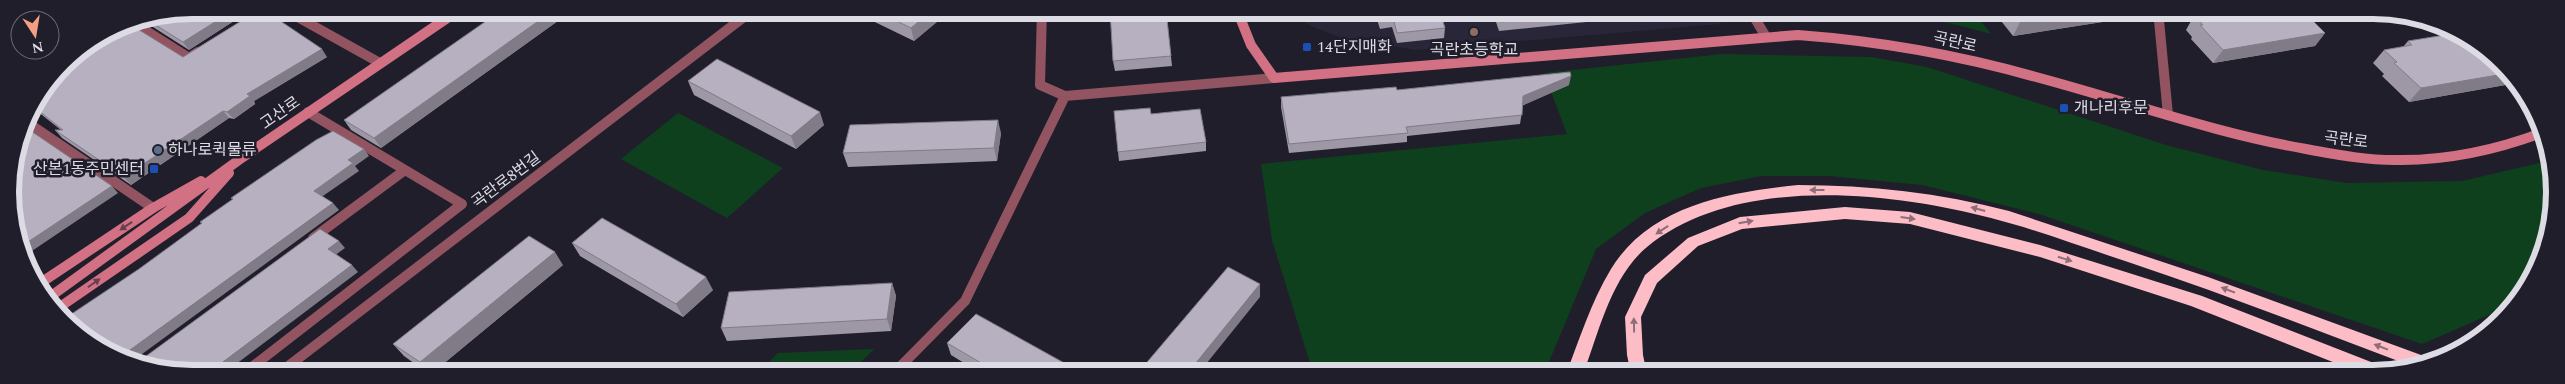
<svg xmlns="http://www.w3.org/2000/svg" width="2565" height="384" font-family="Spectral,'Noto Sans KR',serif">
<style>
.built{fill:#292639}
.green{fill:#0e401d}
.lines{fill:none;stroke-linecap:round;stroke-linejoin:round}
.street{stroke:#915460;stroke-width:10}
.secondary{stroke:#d27084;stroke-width:10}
.highway{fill:#fcbdc7;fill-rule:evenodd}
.wall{fill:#9d97a6}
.shaded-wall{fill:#807b87}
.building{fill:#b7b0c1;stroke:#807b87}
.oneway{fill:#8e6e79}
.oneway2{fill:#673f4f}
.education-dot{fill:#8d6e63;stroke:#201e2b;stroke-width:2}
.transit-dot{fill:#1a4fb4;stroke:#201e2b;stroke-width:2}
.service-dot{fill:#5c6f8a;stroke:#201e2b;stroke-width:2}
.labels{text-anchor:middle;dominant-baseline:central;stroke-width:5;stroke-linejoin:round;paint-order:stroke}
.street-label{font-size:16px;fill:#dddce5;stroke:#201e2b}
.poi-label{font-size:16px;fill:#dddce5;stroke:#201e2b;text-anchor:start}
.rim{fill:none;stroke:#dddce5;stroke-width:6}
</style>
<rect width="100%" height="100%" fill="#201e2b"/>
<!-- built -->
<path class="built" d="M1283 10H1731V11L1720 24 1416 50 1342 38 1311 26Z"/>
<!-- green -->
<path class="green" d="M1890 10H1972L1991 34C1960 25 1928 17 1896 18Z
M1722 54 1871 57 1927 67 2166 145 2263 170 2347 183 2462 181 2549 161 2555 204 2536 272 2514 304 2422 344 2039 214 1922 185 1830 176H1761L1701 188 1645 213 1596 249 1544 374H1308L1310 363 1272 240 1261 164 1567 134 1544 73Z
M678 113 783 168 727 218 621 159Z
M874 349 849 374H757L778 353Z"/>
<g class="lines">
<!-- street -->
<path class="street" d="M285 10 380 63
M1042 10 1040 85 1065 96
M1750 10 1766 37
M2158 10 2168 115
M132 22 189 58 198 52
M25 121 153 208
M313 238 405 170
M243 374 462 204 308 112
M278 374 753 10
M893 374 965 301 1065 96 1274 78"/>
<!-- secondary -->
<path class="secondary" d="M1237 10 1251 45 1274 78 1798 35C1879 41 1958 55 2036 77 2126 101 2214 133 2306 149 2338 155 2370 161 2402 160 2450 160 2499 149 2544 132
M39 284 153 208 201 181
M47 299 243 157 459 10
M54 311 189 218 229 173"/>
<!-- highway -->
<path class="highway" d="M1798 185C1870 185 1940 193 2009 211L2208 277 2432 359 2433 362 2414 367C2319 331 2224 294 2128 262 2082 247 2038 230 1991 218 1888 191 1735 175 1647 247 1611 277 1599 332 1583 374H1566C1580 338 1591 302 1611 269 1650 205 1730 192 1798 185Z
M1845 207 1910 212 2040 245 2202 296 2389 369 2391 372 2363 374 2191 306 2040 257 1910 224 1845 219 1742 229 1698 246 1657 283 1641 317 1643 355 1647 374H1631L1627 355 1625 317 1645 275 1688 238 1740 217Z"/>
</g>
<!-- wall -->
<path class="wall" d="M192 10H251L189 50 142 20Z
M337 10H354L346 15Z
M850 10H936L938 21 914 41Z
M1166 10 1172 66 1115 71 1113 61Z
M1374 10H1645L1644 16 1499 31 1494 16 1443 21 1445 28 1444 38 1397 43 1392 27 1380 29Z
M1995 10H2120L2115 20 2013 36 1994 12Z
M2196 12 2325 33 2315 46 2213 63 2191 39 2192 37 2186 30Z
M562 18 381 148 351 130 344 120Z
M2450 39 2511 84 2409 102 2382 76 2384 74 2373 63 2384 50 2403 47 2408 41Z
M183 57H327L254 101 255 104 234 119 229 118 131 185 62 138 55 130H61L33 108 64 63Z
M688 81 824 125 796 149 694 95Z
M1569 85 1523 105 1520 124 1407 136V142L1289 153 1281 107V97L1397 90Z
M1151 114 1206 142V151L1119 161 1118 152Z
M1001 133 997 161 848 167 843 153Z
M572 243 713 290 683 317 580 256Z
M563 265 431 374H429L404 356 393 344Z
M892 283 896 296 891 331 727 341 721 328Z
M947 343 1084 374H982L951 355Z"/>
<!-- shaded-wall -->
<path class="shaded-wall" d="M234 10H251L189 50 183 42Z
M343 10H354L346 15Z
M554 10H558L562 18 381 148 374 138Z
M932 10H936L938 21 914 41 911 28Z
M2095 10H2120L2115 20 2013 36 2020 22Z
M2325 33 2315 46 2213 63 2223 50Z
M322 49 327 57 254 101 255 104 234 119 227 112 247 94Z
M2510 73 2515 80 2511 84 2409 102 2421 88Z
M1571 76 1569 85 1522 106 1523 96Z
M223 111 229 118 131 185 124 177Z
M820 112 824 125 796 149 791 136Z
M998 120 1001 133 997 161 994 148Z
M364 149 369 156 355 166 359 171 320 198 314 191 348 160Z
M112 186 118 193 23 257 20 250 19 248Z
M333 203 339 210 138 357 137 362 129 360 130 350Z
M339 241 345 248 334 256 328 249Z
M555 252 563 265 431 374H430L420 362Z
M352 265 358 272 223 374H207Z
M706 277 713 290 683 317 676 304Z
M892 283 896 296 891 331 887 319Z
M1260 284V297L1198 374H1187Z"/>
<!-- building -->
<path class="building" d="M192 10H234L183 42 146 19Z
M259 10H264L322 49 247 94 250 96 227 112 223 111 124 177 55 130H63L34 107 64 63 123 24 128 23 183 57Z
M502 10H554L374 138 344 120Z
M874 10H932L911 28Z
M1110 10H1166L1171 56 1113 61Z
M1378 10H1457L1440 12 1445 28 1397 33 1393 18 1381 19Z
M1496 10H1610L1501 22Z
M2010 10H2095L2020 22Z
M2209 10H2302L2325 33 2223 50 2200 25H2203L2195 16 2199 15 2196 12Z
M2445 35 2450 39 2464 37 2510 73 2421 88 2394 63 2397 62 2384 50 2412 45 2408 41Z
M717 59 820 112 791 136 688 81Z
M1570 72 1571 76 1523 96 1522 115 1406 127 1408 133 1289 144 1281 97 1396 87 1397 90Z
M1150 108 1151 114 1200 109 1206 142 1118 152 1114 111Z
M998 120 994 148 843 153 850 125Z
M22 131H31L112 186 19 248 10 180Z
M333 131 364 149 348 160 353 163 314 191 333 203 130 350 129 360 111 355 64 319 139 269 202 223 200 222 233 199 231 198 316 140Z
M602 218 706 277 676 304 572 243Z
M320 229 339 241 328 249 352 265 207 374H180L136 362H138Z
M529 236 555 252 420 362 393 344Z
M1228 267 1260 284 1187 374H1137Z
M892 283 887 319 721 328 729 292Z
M976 314 1084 374H1000L947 343Z"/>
<!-- one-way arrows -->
<defs><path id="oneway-solid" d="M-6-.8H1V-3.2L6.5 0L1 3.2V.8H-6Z" transform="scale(1.25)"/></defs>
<g class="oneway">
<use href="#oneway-solid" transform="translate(1817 190) rotate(-180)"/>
<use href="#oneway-solid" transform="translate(1978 209) rotate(-165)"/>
<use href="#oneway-solid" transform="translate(1908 218) rotate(8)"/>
<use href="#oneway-solid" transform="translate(1746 222) rotate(-10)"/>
<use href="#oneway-solid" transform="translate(1662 230) rotate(146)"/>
<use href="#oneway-solid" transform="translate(2065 259) rotate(18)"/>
<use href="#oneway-solid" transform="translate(2228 290) rotate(-159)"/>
<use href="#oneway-solid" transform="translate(1634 325) rotate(-91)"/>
<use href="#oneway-solid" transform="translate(2381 347) rotate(-159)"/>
</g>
<g class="oneway2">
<use href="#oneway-solid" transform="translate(126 226) rotate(146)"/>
<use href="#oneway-solid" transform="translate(94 283) rotate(-35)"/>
</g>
<!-- markers -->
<circle class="education-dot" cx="1474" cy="32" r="5"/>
<g class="transit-dot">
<rect x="1302" y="42" width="10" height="10" rx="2.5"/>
<rect x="2059" y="103" width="10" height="10" rx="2.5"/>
<rect x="149" y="164" width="10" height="10" rx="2.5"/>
</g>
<circle class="service-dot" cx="158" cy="150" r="5"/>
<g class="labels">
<!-- street labels -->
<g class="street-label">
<text transform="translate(1955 42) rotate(13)">곡란로</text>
<text transform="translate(280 113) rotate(-35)">고산로</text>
<text transform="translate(2346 140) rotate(7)">곡란로</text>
<text transform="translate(506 180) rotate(-37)">곡란로8번길</text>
</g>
<!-- poi labels -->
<g class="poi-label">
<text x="1317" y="47">14단지매화</text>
<text x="1474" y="50" text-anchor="middle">곡란초등학교</text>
<text x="2074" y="108">개나리후문</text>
<text x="168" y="150">하나로퀵물류</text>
<text x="144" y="169" text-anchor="end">산본1동주민센터</text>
</g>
</g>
<!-- crop -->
<path d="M0 0H2565V384H0ZM192 19H2373A173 173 0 0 1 2546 192V192A173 173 0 0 1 2373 365H192A173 173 0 0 1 19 192V192A173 173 0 0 1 192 19Z" fill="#201e2b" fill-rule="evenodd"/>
<path class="rim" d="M192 19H2373A173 173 0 0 1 2546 192V192A173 173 0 0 1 2373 365H192A173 173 0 0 1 19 192V192A173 173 0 0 1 192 19Z"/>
<!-- north arrow -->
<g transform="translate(35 35) rotate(168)"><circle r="24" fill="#201e2b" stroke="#6c6a75"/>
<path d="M0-4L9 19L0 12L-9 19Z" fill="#f3a082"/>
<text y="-8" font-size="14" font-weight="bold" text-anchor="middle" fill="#dddce5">N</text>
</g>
</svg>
